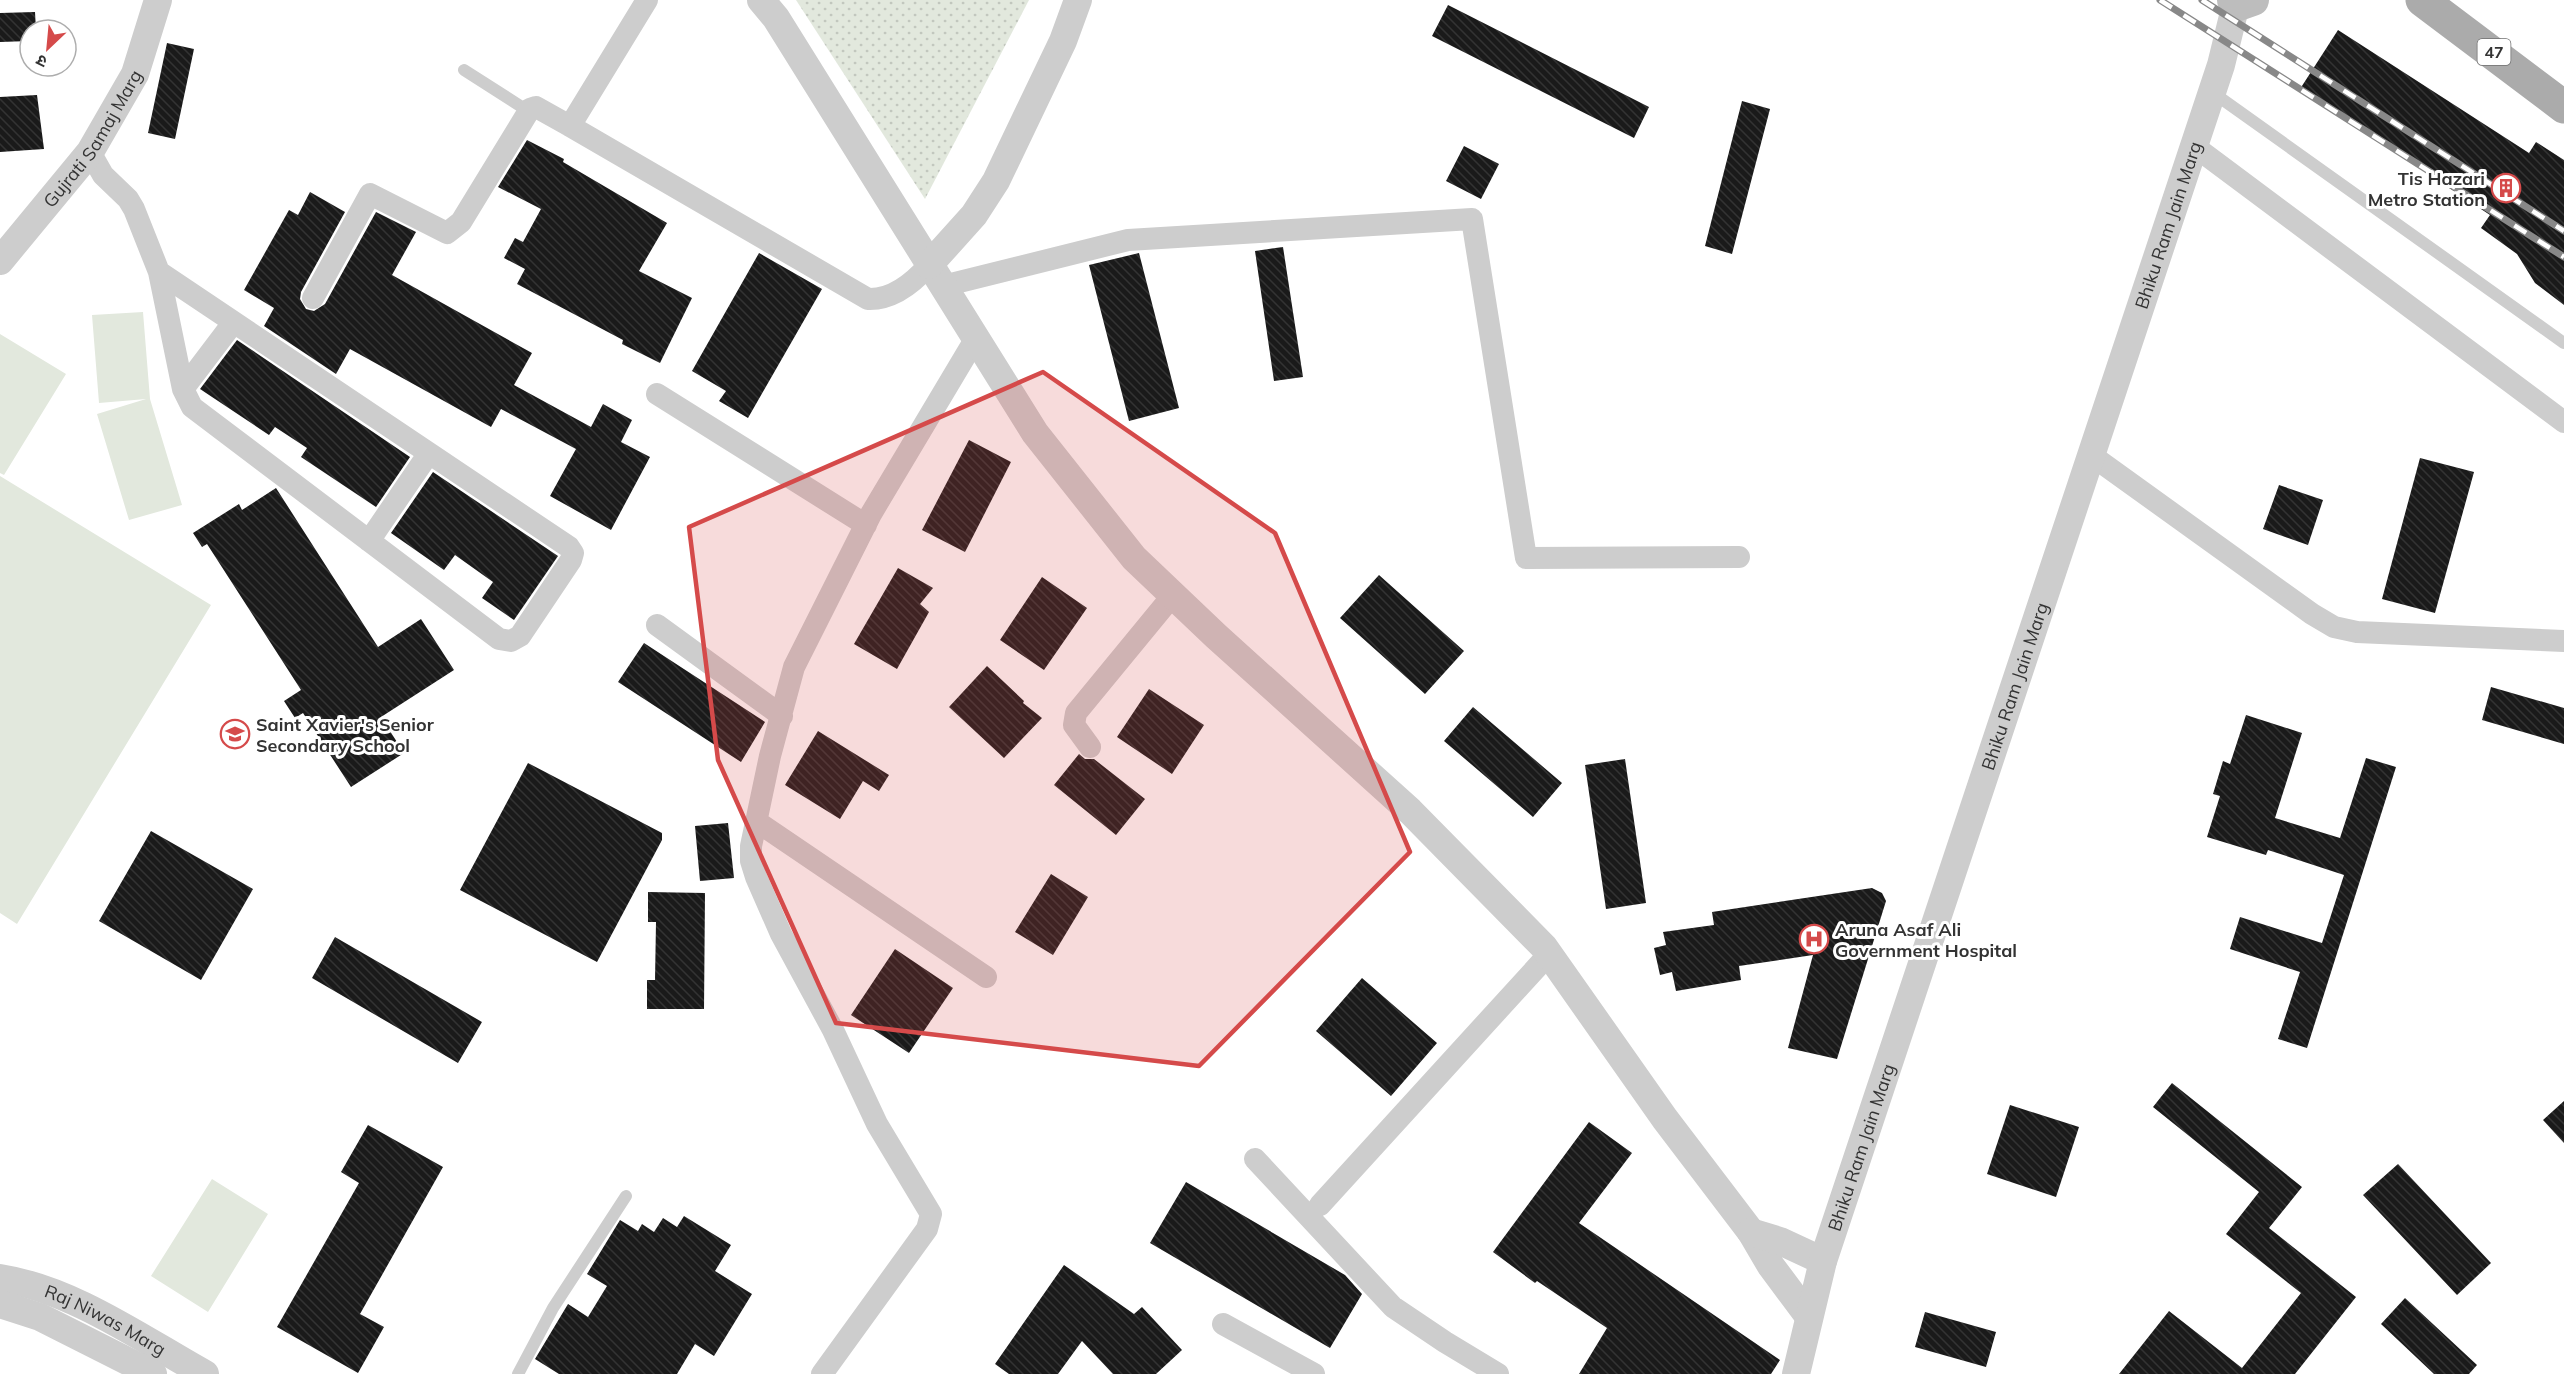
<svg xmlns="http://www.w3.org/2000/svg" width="2564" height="1374" font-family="Mulish,'Noto Sans Devanagari',sans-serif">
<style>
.park{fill:url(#park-dots)}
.pitch{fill:#e2e8dd}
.building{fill:url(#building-back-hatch)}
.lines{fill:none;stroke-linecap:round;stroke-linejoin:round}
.service{stroke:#cdcdcd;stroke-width:12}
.minor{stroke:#cdcdcd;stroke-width:22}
.tertiary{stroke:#cdcdcd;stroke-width:28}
.secondary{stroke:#bdbdbd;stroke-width:32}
.primary{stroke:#ababab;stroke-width:33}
.rail-casing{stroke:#888;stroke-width:7}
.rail{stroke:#fff;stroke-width:4.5;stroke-dasharray:14;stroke-linecap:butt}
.marked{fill:#d54a4a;fill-opacity:0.2;stroke:#d54a4a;stroke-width:4.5;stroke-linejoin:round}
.labels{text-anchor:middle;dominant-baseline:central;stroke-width:6;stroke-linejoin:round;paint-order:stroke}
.shield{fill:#fff;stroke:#707070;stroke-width:1.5}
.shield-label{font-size:16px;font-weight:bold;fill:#333}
.street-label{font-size:18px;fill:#333;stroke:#fff}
.poi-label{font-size:18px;font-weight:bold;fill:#333;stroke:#fff;text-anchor:start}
</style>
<defs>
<pattern id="park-dots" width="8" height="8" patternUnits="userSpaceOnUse" patternTransform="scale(1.5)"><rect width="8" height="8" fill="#e2e8dd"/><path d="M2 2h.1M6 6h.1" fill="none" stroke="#c2c7be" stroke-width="1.8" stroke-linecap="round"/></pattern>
<pattern id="building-back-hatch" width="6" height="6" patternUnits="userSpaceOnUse" patternTransform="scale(1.5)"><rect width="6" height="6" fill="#1a1a1a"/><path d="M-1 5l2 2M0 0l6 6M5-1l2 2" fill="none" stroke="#333"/></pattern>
</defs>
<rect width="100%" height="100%" fill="#fff"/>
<!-- park -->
<path class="park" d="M796 0H1029L925 199Z"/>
<!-- pitch -->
<path class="pitch" d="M143 312 150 399 182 505 129 520 97 414 146 399 99 403 92 315Z
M0 334 66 374 4 475 0 473Z
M0 476 211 605 17 924 0 913Z
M212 1179 268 1214 208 1312 151 1276Z"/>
<!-- building -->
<path class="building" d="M1448 5 1649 107 1634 138 1432 36Z
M35 12 36 30H30V41L0 42V13Z
M2338 30 2529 153 2536 142 2564 160V305L2535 283 2517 254 2481 228 2490 215 2300 89Z
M167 43 194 49 175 139 148 133Z
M37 95 44 149 0 152V97Z
M1742 101 1770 109 1732 254 1705 246Z
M527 140 564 159 563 162 667 223 639 271 692 298 660 363 622 344 623 340 517 284 525 269 504 258 515 238 523 242 541 209 498 187Z
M1464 146 1499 164 1481 199 1446 181Z
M310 192 345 212 301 292 300 299 306 309 314 311 325 304 376 212 416 232 392 275 532 353 514 385 591 427 603 404 632 420 621 442 650 457 611 530 550 496 576 449 501 409 491 427 350 349 336 374 264 326 274 308 244 290 289 210 298 215Z
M1283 247 1303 377 1274 381 1255 251Z
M759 253 822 289 748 418 719 401 726 391 692 371Z
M1139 253 1179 408 1129 421 1089 265Z
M237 340 410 457 376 507 301 457 307 448 275 427 269 435 200 389Z
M969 440 1011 462 965 552 922 530Z
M2420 458 2474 472 2435 613 2382 599Z
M433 472 558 556 514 620 482 598 493 582 455 555 444 570 391 533Z
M2279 485 2323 500 2308 545 2263 529Z
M276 488 378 647 421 619 454 670 381 717 404 753 351 787 303 713 295 718 284 701 301 690 207 544 202 547 193 533 239 504 242 510Z
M898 568 933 588 920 604 929 612 897 669 854 644Z
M1379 575 1464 651 1425 694 1340 618Z
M1042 577 1087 608 1044 670 1000 640Z
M644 643 765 722 741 762 618 682Z
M987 666 1024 701 1023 703 1042 718 1004 758 949 707Z
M2491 687 2564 708V744L2482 720Z
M1149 689 1204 725 1172 774 1117 737Z
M1473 707 1562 783 1533 817 1444 741Z
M2246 715 2302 733 2275 818 2340 838 2366 758 2396 767 2307 1048 2278 1039 2300 972 2230 949 2240 917 2322 943 2344 875 2268 850 2266 855 2207 837 2220 796 2213 794 2223 761 2230 764Z
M818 731 889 775 879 791 863 781 840 819 785 785Z
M1079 754 1085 759H1094L1145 799 1116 835 1054 785Z
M1625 759 1646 903 1606 909 1585 765Z
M528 763 662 833V840L597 962 460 890Z
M728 823 734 878 700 881 695 826Z
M151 831 253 889 201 980 99 921Z
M1051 874 1088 897 1053 955 1015 932Z
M1872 888 1882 893 1886 901 1837 1059 1788 1048 1813 955 1739 966 1741 980 1676 991 1672 972 1660 975 1654 948 1666 945 1663 932 1714 925 1712 912Z
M648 892 705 893 704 1009H647V980H655L656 922H648Z
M335 937 482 1022 458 1063 312 978Z
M895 949 953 988 909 1053 851 1015Z
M1362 978 1437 1043 1391 1096 1316 1031Z
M2172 1083 2302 1187 2269 1228 2356 1297 2295 1374H2119L2169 1311 2242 1368 2301 1293 2226 1234 2259 1192 2153 1107Z
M2564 1101V1143L2543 1120Z
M2010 1105 2079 1127 2056 1197 1987 1174Z
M1589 1122 1632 1153 1579 1223 1780 1360 1771 1374H1579L1607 1328 1537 1281 1535 1283 1493 1252Z
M368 1125 443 1167 360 1314 384 1327 358 1373 277 1327 359 1183 341 1172Z
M2398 1164 2491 1263 2457 1295 2363 1195Z
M1186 1182 1345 1275 1362 1294 1330 1348 1150 1243Z
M684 1216 731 1245 715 1271 752 1294 714 1356 695 1344 677 1374H559L535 1359 568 1304 588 1317 607 1286 587 1274 620 1220 638 1231 642 1224 654 1232 663 1218 677 1227Z
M1064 1265 1134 1314 1142 1307 1182 1350 1156 1374H1113L1082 1341 1058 1374H1009L995 1364Z
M2405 1298 2477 1365 2469 1374H2434L2381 1324Z
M1925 1312 1996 1332 1986 1367 1915 1347Z"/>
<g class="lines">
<!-- service -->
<path class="service" d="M464 70 528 111
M2212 92 2564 343
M518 1374 553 1308 626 1196"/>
<!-- minor -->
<path class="minor" d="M647 0 570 126 868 299C893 300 914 282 929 265
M2194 146 2564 422
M90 152 103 175 128 199 134 209 159 272 183 389 192 407 499 639 511 641 520 636 571 560 573 553 569 547 159 272
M943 286 1128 240 1472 219 1526 558 1739 557
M313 298 370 194 447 233 461 222 530 109 536 107 570 126
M183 389 233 323
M657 394 866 525
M2091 455 2312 614 2334 627 2357 632 2564 641
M369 541 429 453
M657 625 782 716
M1090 747 1074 725 1076 713 1173 595
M756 821 986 977
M1255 1159 1393 1307 1445 1342 1498 1374
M1320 1205 1549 954
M1223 1324 1314 1374
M822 1374 927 1229 931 1214 877 1124 833 1030 781 934 756 877 751 861V846L770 756 794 667 871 514 976 338"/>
<!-- tertiary -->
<g class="tertiary">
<path d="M761 0 776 18 1035 433 1134 558 1216 636 1410 811 1544 947 1665 1119 1751 1232 1771 1266 1809 1317"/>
<path id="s1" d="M0 261 90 152 135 74 158 0"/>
<path d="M929 265 974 215 996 181 1063 41 1078 0"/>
<path d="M1751 1232 1780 1241 1823 1261"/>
<path id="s2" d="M0 1278C72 1289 142 1339 205 1374"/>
<path d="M0 1304 40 1317 153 1374"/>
<path id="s3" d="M1796 1374 1823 1261 2221 65 2237 0"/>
</g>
<!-- secondary -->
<path class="secondary" d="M2233 0 2236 6 2253 0"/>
<!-- primary -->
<path class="primary" d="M2422 0 2564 107"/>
<!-- rail casing -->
<g class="rail-casing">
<path id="rail" d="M2160 0 2564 257
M2202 0 2564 231"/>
</g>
<!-- rail -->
<use href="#rail" class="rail"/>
</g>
<!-- marked area -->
<path class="marked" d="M1043 372 1275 533 1410 852 1199 1066 836 1023 718 760 689 527Z"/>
<!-- icons -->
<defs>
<g id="building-ring" transform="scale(1.5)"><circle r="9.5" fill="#fff" stroke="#d54a4a" stroke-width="1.5"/><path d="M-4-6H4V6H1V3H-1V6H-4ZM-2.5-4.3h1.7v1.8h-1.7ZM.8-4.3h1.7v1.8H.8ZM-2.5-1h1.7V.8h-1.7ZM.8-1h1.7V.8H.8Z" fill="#d54a4a"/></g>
<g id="school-ring" transform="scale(1.5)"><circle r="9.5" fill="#fff" stroke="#d54a4a" stroke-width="1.5"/><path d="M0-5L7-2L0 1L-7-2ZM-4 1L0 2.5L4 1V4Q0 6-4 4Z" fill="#d54a4a"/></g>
<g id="hospital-ring" transform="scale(1.5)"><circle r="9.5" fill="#fff" stroke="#d54a4a" stroke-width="1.5"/><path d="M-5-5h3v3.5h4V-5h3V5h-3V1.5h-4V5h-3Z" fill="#d54a4a"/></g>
</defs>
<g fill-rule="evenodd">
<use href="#building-ring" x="2506" y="188"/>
<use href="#school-ring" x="235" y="734"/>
<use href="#hospital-ring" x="1814" y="939"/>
</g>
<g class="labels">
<!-- shield labels -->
<rect class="shield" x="2477.5" y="39" width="33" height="26" rx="4.5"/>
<g class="shield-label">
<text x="2494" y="52">47</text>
</g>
<!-- street labels -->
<g class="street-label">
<text stroke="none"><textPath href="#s1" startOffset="154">Gujrati Samaj Marg</textPath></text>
<text stroke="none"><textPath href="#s3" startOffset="1208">Bhiku Ram Jain Marg</textPath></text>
<text stroke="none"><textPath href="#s3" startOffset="722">Bhiku Ram Jain Marg</textPath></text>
<text stroke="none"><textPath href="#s3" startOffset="236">Bhiku Ram Jain Marg</textPath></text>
<text stroke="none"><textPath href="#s2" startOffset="114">Raj Niwas Marg</textPath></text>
</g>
<!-- poi labels -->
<g class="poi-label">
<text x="2485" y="178" text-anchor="end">Tis Hazari<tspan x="2485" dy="21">Metro Station</tspan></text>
<text x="256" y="724">Saint Xavier's Senior<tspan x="256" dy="21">Secondary School</tspan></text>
<text x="1835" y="929">Aruna Asaf Ali<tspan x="1835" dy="21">Government Hospital</tspan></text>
</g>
</g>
<!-- north arrow -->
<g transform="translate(48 48) rotate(206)"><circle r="28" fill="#ffffff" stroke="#adadad" stroke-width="1.5"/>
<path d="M0-4.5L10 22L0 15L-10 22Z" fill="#d54a4a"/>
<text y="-9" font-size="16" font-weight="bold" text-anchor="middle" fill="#333333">उ</text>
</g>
</svg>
